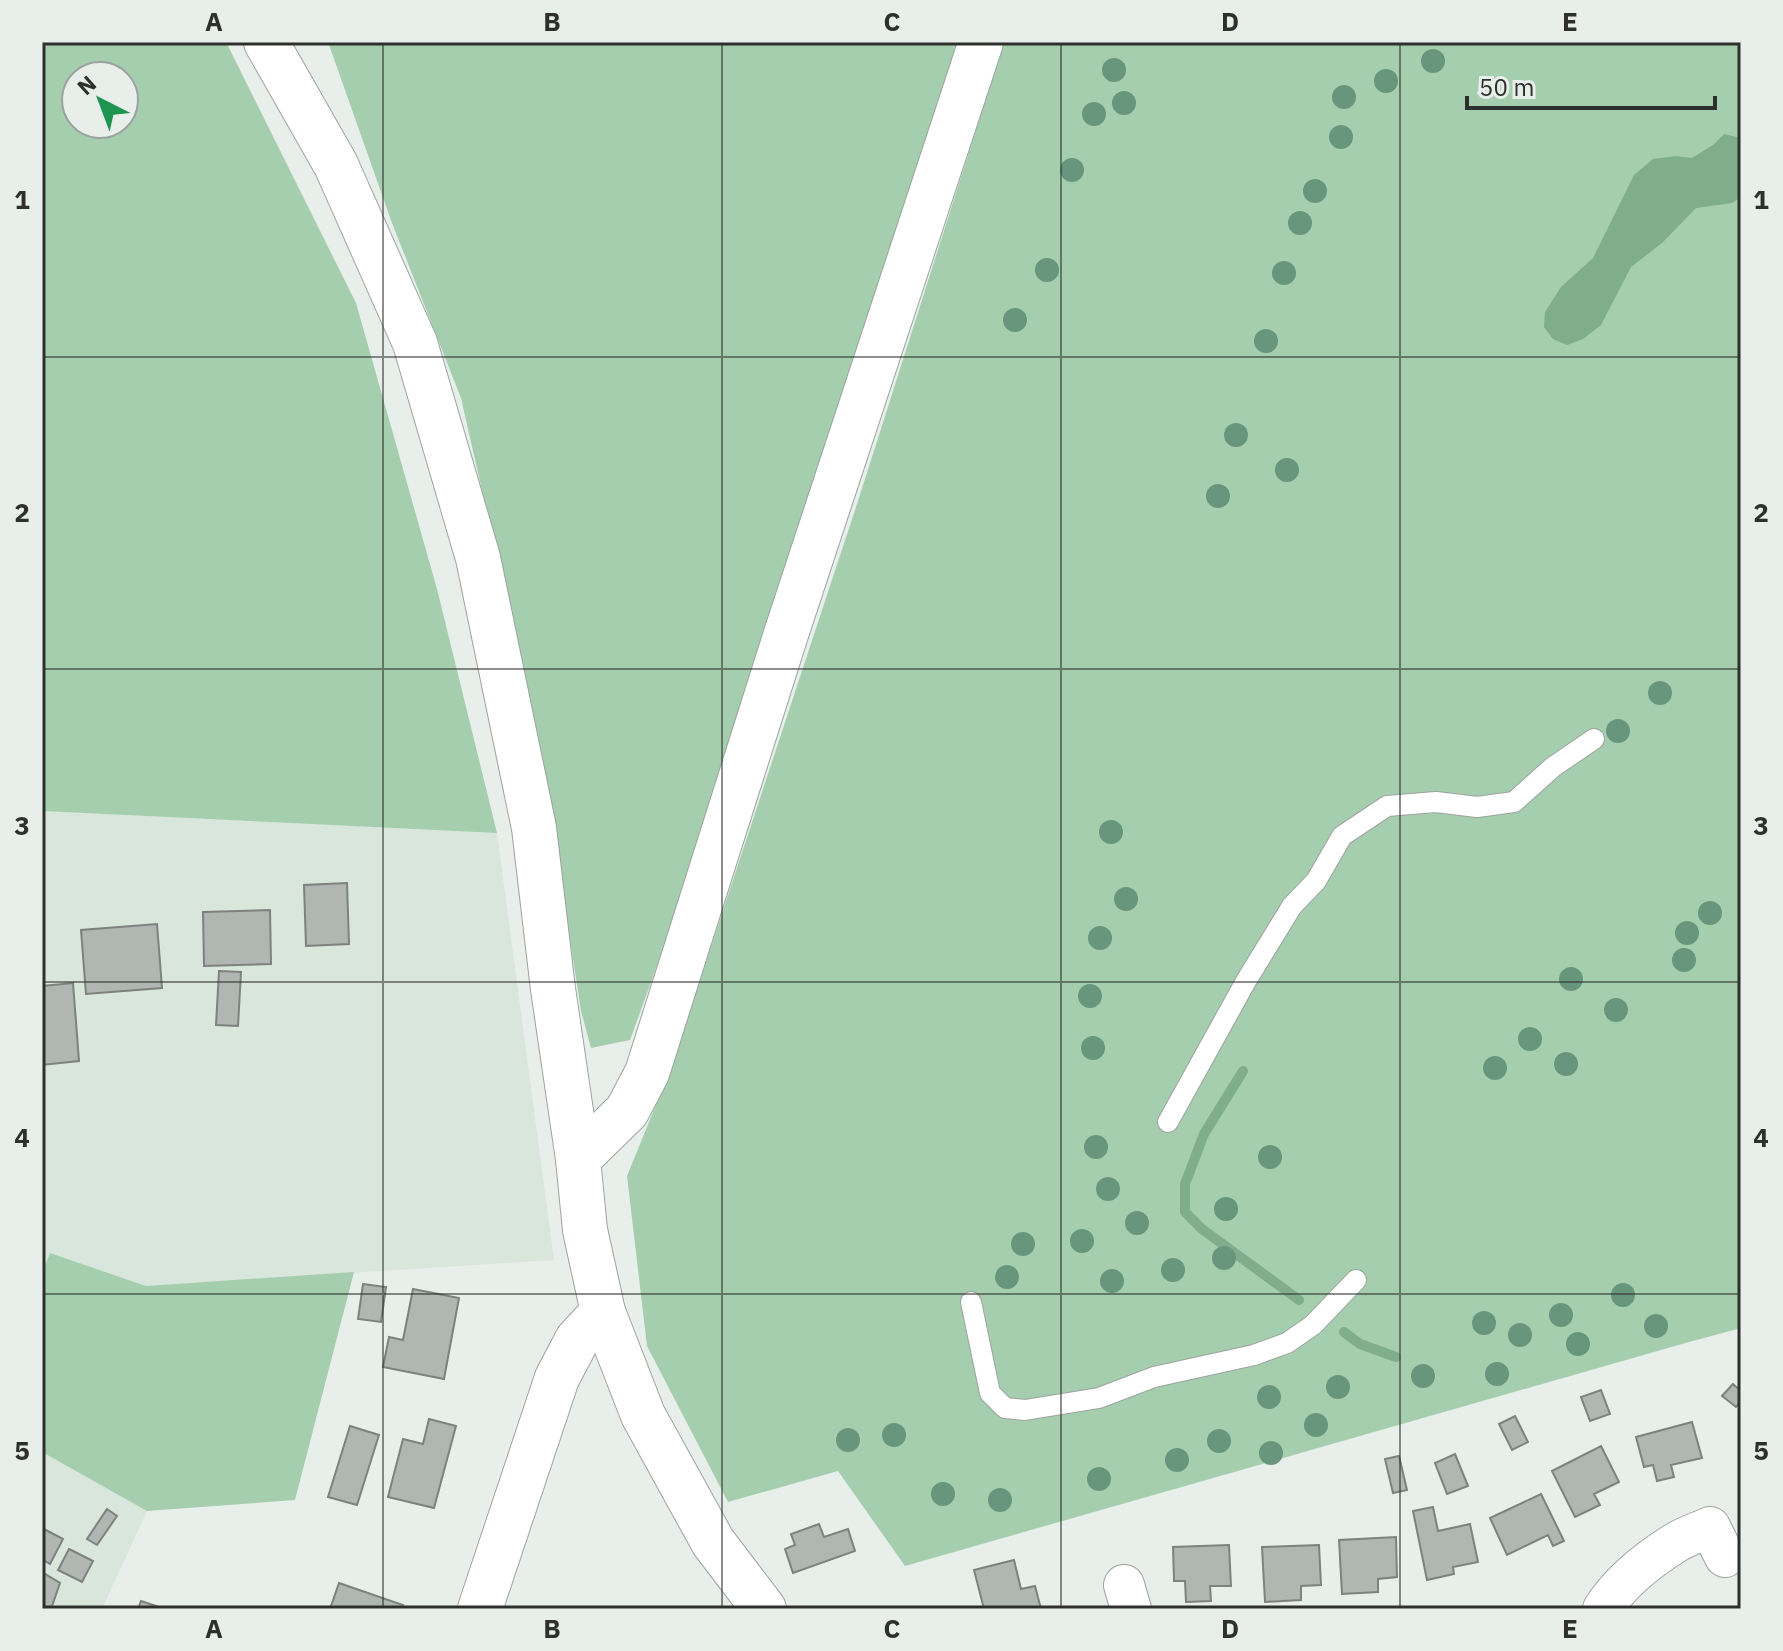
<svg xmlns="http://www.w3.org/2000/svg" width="1783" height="1651" font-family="'IBM Plex Sans',sans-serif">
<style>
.built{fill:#d9e6dc}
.green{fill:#a4ceae;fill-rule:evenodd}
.water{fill:#80ad8b}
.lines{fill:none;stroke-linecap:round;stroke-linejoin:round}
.stream{stroke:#80ad8b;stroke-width:10}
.building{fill:#b0b6b1;stroke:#7d827e;stroke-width:2}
.service-casing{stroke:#9da39e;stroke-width:22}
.minor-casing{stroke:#9da39e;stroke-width:42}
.tertiary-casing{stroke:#9da39e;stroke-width:46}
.secondary-casing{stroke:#9da39e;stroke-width:46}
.service{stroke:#fff;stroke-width:20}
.minor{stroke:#fff;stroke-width:40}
.tertiary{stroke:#fff;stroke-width:44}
.secondary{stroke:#fff;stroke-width:44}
.tree{fill:#68967d}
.grid{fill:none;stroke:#2e302e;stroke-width:2;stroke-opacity:0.55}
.neatline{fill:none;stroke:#2e302e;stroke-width:3}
.grid-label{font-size:26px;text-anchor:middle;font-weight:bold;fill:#2e302e}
</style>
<rect width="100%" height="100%" fill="#e8eeea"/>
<!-- built -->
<path class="built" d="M42 811 497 833 554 1260 146 1286 50 1253 42 1273Z
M42 1452 147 1511 102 1609H42Z"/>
<!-- green -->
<path class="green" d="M42 42H226L356 303 437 589 497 833 42 811ZM76 76H124V124H76Z
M328 42H957L888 264 686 886 630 1040 591 1048 581 1011 542 754 461 398 392 223Z
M1004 42H1741V1328L1689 1342 905 1566 838 1471 728 1502 647 1346 627 1176 671 1068 858 501Z
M50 1253 146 1286 354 1272 295 1500 147 1511 42 1452V1273Z"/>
<!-- water -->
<path class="water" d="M1724 134 1741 138V197L1732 203 1696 208 1662 243 1631 267 1601 325 1583 339 1567 345 1553 339 1544 327 1545 312 1561 287 1593 258 1634 175 1653 159 1676 156 1692 158 1713 145Z"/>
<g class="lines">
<!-- stream -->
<path class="stream" d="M1243 1071 1204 1134 1185 1184V1212L1202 1229 1299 1300
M1344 1332 1360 1344 1396 1357"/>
</g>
<!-- building -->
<path class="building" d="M347 883 349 944 306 946 304 885Z
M270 910 271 964 204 966 203 912Z
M157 924 162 988 86 994 81 930Z
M219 971 241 972 238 1026 216 1025Z
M73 983 79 1061 42 1065V986Z
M363 1284 386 1287 381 1322 358 1319Z
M413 1289 459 1298 444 1379 383 1367 389 1337 403 1340Z
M1733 1384 1741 1391V1402L1736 1407 1722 1396Z
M1601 1390 1610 1414 1590 1421 1581 1397Z
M1515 1416 1528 1442 1512 1450 1499 1424Z
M429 1419 456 1426 434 1508 388 1497 403 1439 423 1444Z
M1692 1422 1702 1458 1671 1465 1674 1477 1657 1481 1653 1465 1644 1467 1636 1437Z
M350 1426 379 1435 357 1505 328 1497Z
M1601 1446 1619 1482 1594 1494 1600 1505 1575 1517 1552 1471Z
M1455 1454 1468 1486 1447 1494 1435 1463Z
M1399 1456 1407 1490 1393 1493 1385 1459Z
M1541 1494 1564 1541 1553 1546 1548 1535 1507 1555 1490 1518Z
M1433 1507 1438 1531 1470 1524 1478 1562 1453 1567 1454 1574 1427 1580 1413 1511Z
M107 1509 117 1516 97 1545 87 1539Z
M819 1524 824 1537 848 1529 855 1551 793 1573 785 1549 795 1545 791 1534Z
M42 1528 63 1539 50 1564 42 1559Z
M1396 1537 1397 1577 1378 1579V1592L1342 1594 1339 1540Z
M1229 1545 1231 1586H1210L1211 1601 1186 1602 1185 1581H1174L1173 1547Z
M1319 1545 1321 1585 1301 1586V1600L1265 1602 1262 1547Z
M69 1549 93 1561 82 1582 58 1570Z
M1014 1560 1021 1589 1035 1586 1041 1609H984L974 1570Z
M42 1572 60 1583 51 1609H42Z
M339 1583 403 1605 401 1609H330Z
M141 1601 165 1609H138Z"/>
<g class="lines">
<!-- service casing -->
<g class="service-casing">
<path id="service" d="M1168 1122 1246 981 1292 906 1316 881 1342 836 1387 806 1436 802 1477 807 1514 802 1553 767 1594 739
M971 1302 990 1393 1005 1408 1025 1410 1099 1398 1154 1377 1254 1355 1287 1343 1313 1325 1356 1280"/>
</g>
<!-- minor casing -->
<g class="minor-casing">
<path id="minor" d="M1124 1585 1131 1609
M1603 1609C1620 1582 1648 1560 1675 1543 1686 1536 1699 1532 1710 1527L1725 1557"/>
</g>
<!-- tertiary casing -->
<g class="tertiary-casing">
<path id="tertiary" d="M578 1159 627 1111 647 1073 786 634 981 42
M480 1609 557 1378 577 1340 603 1312"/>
</g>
<!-- secondary casing -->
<g class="secondary-casing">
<path id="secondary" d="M266 42 336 165 415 343 478 558 534 828 553 989 578 1159 585 1230 603 1312 643 1415 713 1542 764 1609"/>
</g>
<!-- service -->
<use href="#service" class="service"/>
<!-- minor -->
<use href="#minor" class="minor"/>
<!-- tertiary -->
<use href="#tertiary" class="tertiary"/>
<!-- secondary -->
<use href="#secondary" class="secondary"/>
</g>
<!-- trees -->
<g class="tree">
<circle cx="1433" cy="61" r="12"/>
<circle cx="1114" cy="70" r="12"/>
<circle cx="1386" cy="81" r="12"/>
<circle cx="1344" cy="97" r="12"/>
<circle cx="1124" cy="103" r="12"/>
<circle cx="1094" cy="114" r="12"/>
<circle cx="1341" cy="137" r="12"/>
<circle cx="1072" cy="170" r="12"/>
<circle cx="1315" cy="191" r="12"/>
<circle cx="1300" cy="223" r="12"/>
<circle cx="1047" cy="270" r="12"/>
<circle cx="1284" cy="273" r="12"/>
<circle cx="1015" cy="320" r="12"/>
<circle cx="1266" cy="341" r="12"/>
<circle cx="1236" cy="435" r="12"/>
<circle cx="1287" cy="470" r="12"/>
<circle cx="1218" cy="496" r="12"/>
<circle cx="1660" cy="693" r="12"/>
<circle cx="1618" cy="731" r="12"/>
<circle cx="1111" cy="832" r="12"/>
<circle cx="1126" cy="899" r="12"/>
<circle cx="1710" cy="913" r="12"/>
<circle cx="1687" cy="933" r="12"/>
<circle cx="1100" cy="938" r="12"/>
<circle cx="1684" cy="960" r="12"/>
<circle cx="1571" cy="979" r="12"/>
<circle cx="1090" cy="996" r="12"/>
<circle cx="1616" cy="1010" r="12"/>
<circle cx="1530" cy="1039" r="12"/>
<circle cx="1093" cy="1048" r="12"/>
<circle cx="1566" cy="1064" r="12"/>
<circle cx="1495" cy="1068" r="12"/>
<circle cx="1096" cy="1147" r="12"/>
<circle cx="1270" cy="1157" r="12"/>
<circle cx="1108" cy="1189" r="12"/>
<circle cx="1226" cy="1209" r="12"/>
<circle cx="1137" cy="1223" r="12"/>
<circle cx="1082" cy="1241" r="12"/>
<circle cx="1023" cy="1244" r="12"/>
<circle cx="1224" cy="1258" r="12"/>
<circle cx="1173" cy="1270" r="12"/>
<circle cx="1007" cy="1277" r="12"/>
<circle cx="1112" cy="1281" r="12"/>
<circle cx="1623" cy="1295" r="12"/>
<circle cx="1561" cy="1315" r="12"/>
<circle cx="1484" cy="1323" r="12"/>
<circle cx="1656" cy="1326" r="12"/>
<circle cx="1520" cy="1335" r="12"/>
<circle cx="1578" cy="1344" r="12"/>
<circle cx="1497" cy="1374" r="12"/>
<circle cx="1423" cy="1376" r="12"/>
<circle cx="1338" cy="1387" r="12"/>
<circle cx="1269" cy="1397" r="12"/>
<circle cx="1316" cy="1425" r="12"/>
<circle cx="894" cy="1435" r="12"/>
<circle cx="848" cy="1440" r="12"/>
<circle cx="1219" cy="1441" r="12"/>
<circle cx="1271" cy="1453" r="12"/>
<circle cx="1177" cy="1460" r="12"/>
<circle cx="1099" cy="1479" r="12"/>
<circle cx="943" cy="1494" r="12"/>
<circle cx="1000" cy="1500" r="12"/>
</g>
<!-- grid -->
<path class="grid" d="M383 42V1609M722 42V1609M1061 42V1609M1400 42V1609M42 357H1741M42 669H1741M42 982H1741M42 1294H1741"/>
<!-- border -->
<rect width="1783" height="1651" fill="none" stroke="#e8eeea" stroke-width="88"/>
<!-- north arrow -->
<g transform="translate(100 100) rotate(318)"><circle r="38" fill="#e8eeea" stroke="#9ea29f" stroke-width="2"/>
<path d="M0-6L14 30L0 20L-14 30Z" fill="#1d944f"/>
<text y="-12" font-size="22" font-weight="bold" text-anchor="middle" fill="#2e302e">N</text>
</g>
<!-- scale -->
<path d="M1467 96v12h248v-12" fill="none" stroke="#2e302e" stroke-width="4"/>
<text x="1479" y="96" font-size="24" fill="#2e302e" stroke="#e8eeea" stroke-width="6" paint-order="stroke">50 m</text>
<rect x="44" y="44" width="1695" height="1563" class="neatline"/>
<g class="grid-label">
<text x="214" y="31">A</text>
<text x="552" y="31">B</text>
<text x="892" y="31">C</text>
<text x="1230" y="31">D</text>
<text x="1570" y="31">E</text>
<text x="22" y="209">1</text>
<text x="1761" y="209">1</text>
<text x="22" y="522">2</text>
<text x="1761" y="522">2</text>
<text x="22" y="835">3</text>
<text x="1761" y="835">3</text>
<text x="22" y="1147">4</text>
<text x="1761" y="1147">4</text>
<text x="22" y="1460">5</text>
<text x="1761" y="1460">5</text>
<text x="214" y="1638">A</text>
<text x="552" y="1638">B</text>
<text x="892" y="1638">C</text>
<text x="1230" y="1638">D</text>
<text x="1570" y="1638">E</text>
</g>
</svg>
